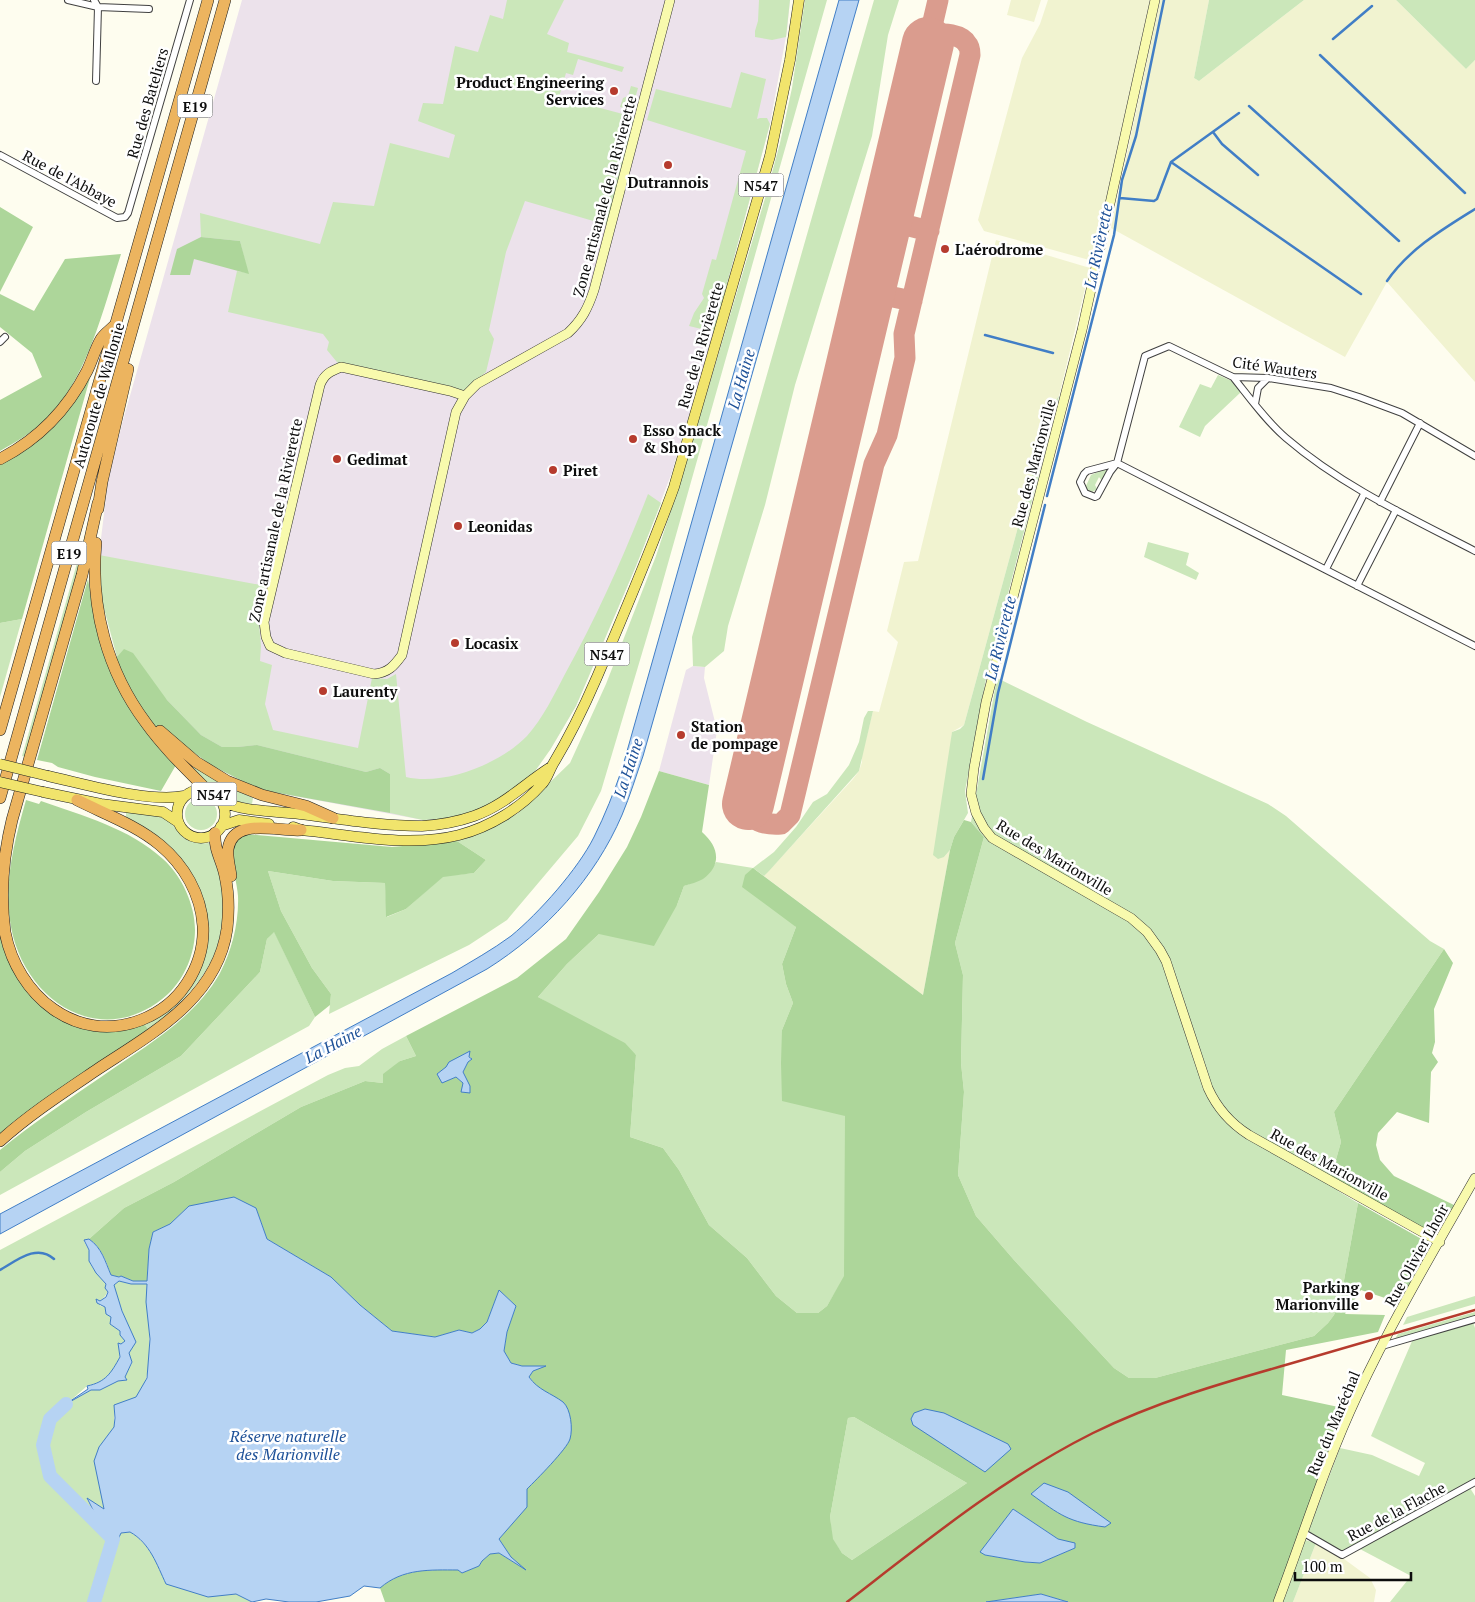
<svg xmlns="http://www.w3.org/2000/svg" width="1475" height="1602" font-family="'PT Serif',serif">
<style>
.industrial{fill:#ece2eb}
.farmland{fill:#f1f3d0}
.green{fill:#cbe7ba}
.forest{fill:#add69a;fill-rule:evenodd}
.water{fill:#b6d3f3;stroke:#417ec6}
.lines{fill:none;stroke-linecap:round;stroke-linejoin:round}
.stream{stroke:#417ec6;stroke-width:2.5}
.river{stroke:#b6d3f3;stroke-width:14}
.taxiway{stroke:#da9c8e;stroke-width:21}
.runway{stroke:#da9c8e;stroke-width:52}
.street-casing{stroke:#404040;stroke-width:8}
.secondary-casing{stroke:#2f2f2f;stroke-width:10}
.primary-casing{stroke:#1e1e1e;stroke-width:11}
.highway-casing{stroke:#1e1e1e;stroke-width:12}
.street{stroke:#fff;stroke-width:6}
.secondary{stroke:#f8faad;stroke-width:9}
.primary{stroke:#f1e46c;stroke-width:10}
.highway{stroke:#ecb45f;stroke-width:11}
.rail{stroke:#b63b2d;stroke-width:2.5}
.primary-bridge-casing{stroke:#1e1e1e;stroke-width:11;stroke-linecap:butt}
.primary-bridge{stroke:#f1e46c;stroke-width:10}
.poi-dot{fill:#b63b2d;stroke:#fff;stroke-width:2}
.labels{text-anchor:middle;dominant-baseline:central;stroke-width:5;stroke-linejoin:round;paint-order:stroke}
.shield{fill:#fff;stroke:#565656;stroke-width:1}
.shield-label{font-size:14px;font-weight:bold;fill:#0d0d0d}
.poi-label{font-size:15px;font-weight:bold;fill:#0d0d0d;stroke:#fff;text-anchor:start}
.street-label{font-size:15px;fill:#0d0d0d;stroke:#fff}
.water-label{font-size:16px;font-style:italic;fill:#1e5198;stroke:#fff}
</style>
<rect width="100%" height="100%" fill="#fefdef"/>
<!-- industrial -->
<path class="industrial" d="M242 0H790L787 31 770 124 714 332 671 475 636 566 576 706 550 750 443 819 423 820 267 791 246 783 211 765 117 657 111 632 99 555 108 481 122 424Z
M693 666 705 667 704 678 717 730 709 785 659 771 686 670Z"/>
<!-- farmland -->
<path class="farmland" d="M1011 0H1041L1034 22 1007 15Z
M1048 0H1150L1093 261 984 231 978 220 1022 58 1040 24Z
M1160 0H1209L1194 78 1199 81 1304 0H1396L1466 69 1475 60V382L1387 282 1345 357 1111 228Z
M996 240 1090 268 1059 396 1051 406 964 725 952 732 944 857 950 850 923 995 764 876 853 779 859 771 862 762V755L873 711 879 712 898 642 887 631 904 562 918 561Z
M1316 1543 1340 1556 1370 1578 1376 1590 1374 1602H1293Z"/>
<!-- green -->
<path class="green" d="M507 0H564L547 34 569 43 567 52 624 67 622 72 578 59 573 75 566 73 559 97 634 117 607 225 525 201 506 252 489 330 494 339 486 372 461 394 341 367 327 350 329 342 323 334 228 312 237 271 248 273 240 241 201 237 200 213 320 244 333 202 374 206 390 143 449 158 455 135 418 121 423 103 443 104 455 46 478 52 490 15 503 19Z
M759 0H790L786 37 772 40 755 37V31L758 21Z
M805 0H827L654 613 601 791 578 836 507 920 469 945 329 1014 331 994 312 968 281 911 268 871 333 881 385 883 387 917 406 909 443 876 474 873 486 860 457 841 517 814 570 763 606 684 656 556 680 483 766 195 780 143 792 88Z
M874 0H899L888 35 872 136 795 385 765 505 728 626 724 651 705 667 693 666 692 637Z
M1209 0H1304L1199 81 1194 78Z
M1396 0H1475V60L1466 69Z
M741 72 766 79 757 119 760 118H767L770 124 714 332 689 326 694 313 704 298 702 294 712 259 716 260 746 151 647 120 656 89 731 108Z
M631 86 638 88 632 109 620 107 623 98 628 96Z
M1218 375 1232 381 1241 392 1205 426 1200 437 1179 427 1200 384 1211 388Z
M1059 396 986 679 965 791 968 813 954 837 950 850 944 857 938 859 933 855 952 732 960 729 964 725 1051 406Z
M1105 469 1107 471 1102 481 1099 477 1095 485 1097 489 1091 493 1088 491 1086 486 1091 475Z
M648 494 661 503 636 566 576 706 550 750 531 777 493 804 470 814 443 819 423 820 390 813V774L380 768 366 772 257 745 238 747H222L201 735 167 700 117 657 102 601 99 555 266 586 259 623 261 646 260 661 272 665 265 704 273 730 358 748 372 678 387 679 396 674 406 777C444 786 500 764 527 736 543 718 554 695 565 674 597 616 624 556 648 494Z
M89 521 88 540 26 757 22 756Z
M1148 542 1189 553 1186 565 1199 573 1196 580 1144 557Z
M22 619 0 697V623Z
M997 678 1087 722 1268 804 1286 816 1430 941 1444 949 1334 1112 1341 1142 1331 1177 1340 1182 1338 1191 1358 1203 1341 1297 1334 1315 1328 1323 1314 1336 1155 1378H1129L1114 1368 1014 1260 976 1216 958 1175 964 1092 961 1063 963 975 955 943 984 837 971 822Z
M868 711H873L859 771 769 871 764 876 753 868 796 927 782 964 786 984 793 1003 782 1030 845 1116V1276L827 1306 818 1313H797L776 1296 747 1258 709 1225 679 1170 663 1148 630 1137 636 1055 538 997 567 964 599 934 677 905 684 886C699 881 708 876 716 862L753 868 774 852 796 827 813 802 827 794 849 765 859 742 864 718Z
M181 757 231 788 253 798 252 804 229 800 219 790 201 779Z
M185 814a16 16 0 1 1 32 0a16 16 0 1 1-32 0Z
M126 811C136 812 149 811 158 815 182 823 174 846 209 843 212 858 220 872 222 887 230 956 198 989 149 1030L143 1023 198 970 197 888 126 818Z
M274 931 315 1017 309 1026 0 1195V1172L25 1151 86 1112 181 1056 260 972 267 939Z
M406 1036 416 1056 400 1061 383 1083 365 1081 301 1107 174 1182 124 1208 89 1239 84 1241C85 1244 88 1248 89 1251 90 1255 89 1259 90 1263 96 1278 119 1287 100 1301V1306L105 1307 111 1317 110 1324 120 1331V1335L125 1341 121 1344 118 1343C121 1354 118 1362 118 1373L109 1375 101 1382 87 1386 69 1402 91 1390H100L125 1377 132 1363 128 1353 136 1342C127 1323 119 1305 114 1285L119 1281 131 1284H147C146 1311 158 1378 136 1397 131 1401 120 1403 114 1405V1427L99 1447 104 1509 87 1499 101 1527 116 1542 121 1533 130 1532C150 1544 157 1564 166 1584L208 1596 236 1594 252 1602H0V1250L328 1075 345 1068 359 1066 382 1049Z
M1475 1296V1304L1403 1325 1407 1317Z
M1475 1312V1317L1394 1340 1398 1334Z
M1473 1322 1475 1328V1479L1342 1552 1308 1532 1340 1448 1372 1455 1419 1476 1425 1463 1371 1436 1413 1339Z
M854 1417 967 1483 852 1560 842 1553 832 1539 830 1517 848 1418Z
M1470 1488 1475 1496V1602H1390L1411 1576 1358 1548Z
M1305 1540 1316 1543 1293 1602H1282Z"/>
<!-- forest -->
<path class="forest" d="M0 207 33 227 0 292Z
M201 237 240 241 249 274 194 259 190 275H170L177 249Z
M121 254C104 307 86 383 44 421 31 433 16 442 0 451V400L42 377 32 353 0 327V294L34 311 65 259Z
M90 378 22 619 0 623V464C46 441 63 419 90 378Z
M88 579 96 626 103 650 117 657 124 649 133 653 167 700 201 735 222 747H238L257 745 366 772 380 768 390 774V813L267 791 246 783 211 765 189 749 180 758 161 791 95 777 58 767 52 763 37 760Z
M659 771 709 785 702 832C718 846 723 864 703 879 698 882 690 884 684 886L677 905 654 946 599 934 567 964 538 997 625 1043 636 1055 630 1137 663 1148 679 1170 709 1225 747 1258 776 1296 797 1313H818L827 1306 844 1276 845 1116 782 1101 781 1063 782 1030 793 1003 786 984 782 964 796 927 742 887 745 875 753 868 923 995 950 850 954 837 964 820 971 822 984 837 955 943 963 975 961 1063 964 1092 958 1175 976 1216 1014 1260 1114 1368 1129 1378H1155L1314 1336 1328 1323 1334 1315 1341 1297 1358 1203 1425 1241 1427 1249 1400 1303 1361 1290 1345 1314 1385 1315 1378 1332 1286 1350 1282 1395 1348 1409 1275 1602H1068L1041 1594 986 1602H385L380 1588C403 1568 430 1570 458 1570L462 1573 479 1566 482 1561 490 1554 499 1553 523 1568 511 1557 499 1539 526 1507 527 1489 549 1466 545 1392 535 1385 529 1376 533 1371 544 1366H522L511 1363 504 1351 507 1332 516 1306 499 1290 487 1322 480 1329 472 1333 459 1330 435 1337 392 1331 360 1305 331 1277 267 1239 256 1208 189 1206 170 1224 153 1232 149 1249 147 1281H133L121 1276 119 1277 111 1275C106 1261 102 1248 89 1239L124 1208 174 1182 301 1107 365 1081 383 1083V1074L400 1061 416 1056 406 1036 517 978 566 939 599 892 627 847 641 817ZM466 1053 472 1059 468 1062 463 1072 469 1086 463 1088V1083L456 1077 449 1080 437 1074ZM854 1417 967 1483 852 1560 842 1553 833 1539 830 1517 848 1418ZM1013 1509 1058 1539 1075 1548 1040 1563 1025 1562 985 1555Z
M26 800 39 804 41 801C83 816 129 828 163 859 182 876 195 905 195 930 195 953 185 978 168 994 104 1052 25 1003 11 927 3 884 14 842 26 800Z
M245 834 392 847 457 841 486 860 474 873 443 877 406 909 386 917 385 883 333 881 268 871 281 911 312 968 331 994 330 1005 315 1017 274 932 267 939 260 972 181 1056 86 1112 25 1151 0 1172V1150C33 1123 69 1099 104 1075 146 1046 195 1018 220 973 232 950 239 922 238 896 237 881 230 862 233 847 235 841 240 837 245 834Z
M0 926 6 951 64 1020 143 1023 149 1030 0 1134Z
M1444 949 1453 963 1434 1009 1435 1042 1432 1053 1438 1062 1431 1072 1429 1123 1397 1112 1378 1133 1376 1145 1380 1160 1394 1176 1454 1205 1438 1231 1431 1232 1331 1177 1341 1142 1334 1112Z"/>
<!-- water -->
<path class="water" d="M839 0H859L643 756C636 776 630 796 622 815 595 878 546 932 487 969L0 1234V1214L452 973C472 961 492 950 511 936 539 913 578 869 594 837 605 815 614 792 622 769Z
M470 1051 469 1057 472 1059 468 1062 463 1072 470 1086V1093L461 1092 463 1083 456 1077 442 1083 437 1074 446 1067 449 1062Z
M234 1197 256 1208 267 1239 331 1277 360 1305 392 1331 435 1337 459 1330 472 1333 480 1329 487 1322 499 1290 516 1306 507 1332 504 1351 511 1363 522 1366H546L533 1371 529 1377C538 1390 551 1393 563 1402 571 1409 573 1429 570 1439 567 1449 536 1480 527 1489V1507L499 1539 511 1557 526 1570 499 1553 490 1554 482 1561 479 1566 462 1573 458 1570C430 1570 403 1568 380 1588L364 1586 350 1596 316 1602H289L266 1599 252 1602 236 1594 208 1597 166 1584C157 1565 150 1543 130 1532L121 1533 117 1542 102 1528 87 1498 104 1509 94 1461 99 1447 114 1427 115 1418 114 1405 136 1397 147 1378 150 1339 146 1302 147 1284H131L119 1281 114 1285 122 1311 136 1342 129 1353 132 1362 125 1377 127 1380 118 1381 100 1390H91L66 1404 88 1389 87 1386C106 1382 111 1373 120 1357L118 1343 121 1344 125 1341 120 1335V1331L110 1324 111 1317 106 1314 105 1307 97 1303 96 1299 100 1301 106 1297 108 1292 105 1288 106 1284 96 1273 89 1261V1250L84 1240 89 1239C102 1248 105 1261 111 1275L119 1277 121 1276 133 1281H147L149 1249 153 1232 170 1224 189 1206Z
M925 1409 944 1413 1008 1444 1011 1449 985 1472 913 1425 911 1419 914 1413Z
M1044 1483 1068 1492 1111 1523 1105 1527C1068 1522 1060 1515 1031 1494Z
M1013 1509 1058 1539 1075 1543V1548L1040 1563 1025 1562 985 1555 980 1552Z
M1041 1594 1068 1602H986Z"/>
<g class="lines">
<!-- stream -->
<path class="stream" d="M1333 39 1372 6
M1320 55 1465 193
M1249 106 1399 241
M1213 132 1222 144 1258 175
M1171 162 1361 294
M1120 198 1154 201 1157 199 1171 162 1239 113
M1387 281C1409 249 1443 229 1475 209
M985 335 1053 353
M1047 496 1114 235 1122 180 1136 136 1164 0
M983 779 998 693 1045 505
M0 1270C16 1261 37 1243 54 1259"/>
<!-- river -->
<path class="river" d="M66 1404 50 1419 43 1445 50 1476 113 1539 94 1602"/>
<!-- taxiway -->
<path class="taxiway" d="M928 43 938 0
M886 220 929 231
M869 292 912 301
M748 804C749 822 765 825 781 824L790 815 874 464 887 435 905 358 904 334 970 55C970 51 970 47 967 44 962 35 942 31 933 37 931 39 930 41 928 43"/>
<!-- runway -->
<path class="runway" d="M748 804 928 43"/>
<!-- street casing -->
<g class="street-casing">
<path id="street" d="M68 0 98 7 149 9
M94 0 98 7 96 81
M0 155 117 218 125 217 128 213 190 0
M0 342 5 337
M1233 377C1249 397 1266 421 1286 438 1342 486 1409 517 1475 551
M1255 404 1258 388 1268 378
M1475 456 1402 413 1359 397 1331 388 1268 378 1233 377 1169 346 1145 356 1117 463 1087 471 1084 474 1080 482 1085 493 1095 497 1097 496 1110 472 1117 463 1475 646
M1380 502 1420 423
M1326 569 1364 494
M1357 586 1396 510
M1382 1346 1475 1319
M1304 1533 1342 1555 1475 1482"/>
</g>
<!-- secondary casing -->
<g class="secondary-casing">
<path id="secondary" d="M1155 0 1082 330 986 702 974 768 971 794 976 813 984 828 992 838 1131 918 1147 932 1160 950 1166 961 1208 1088C1217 1108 1230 1123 1249 1135L1440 1242
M465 396 450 391 341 367C331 371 324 374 320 385L264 622 266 637 270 646 285 653 374 674C388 673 394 666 402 655L456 412 465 396 477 384 568 333C582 320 588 308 594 290L670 0
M1278 1602C1304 1533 1326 1462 1357 1396 1392 1321 1434 1250 1475 1178"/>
</g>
<!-- primary casing -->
<g class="primary-casing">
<path id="primary" d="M48 776C85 784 149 803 184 796
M177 814a24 24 0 1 1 48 0a24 24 0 1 1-48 0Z
M43 792 101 804 163 812 178 822
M221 801C244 812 274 811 300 814 340 819 381 826 422 826 439 825 457 822 474 816 505 805 524 784 551 767
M221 826 239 820 269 824
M293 827 301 830C352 835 408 848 459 835 490 827 521 808 542 784 547 779 549 771 553 764 570 736 584 707 597 677 624 614 651 551 674 487L770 156 790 60 799 0"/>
</g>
<!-- highway casing -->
<g class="highway-casing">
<path id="highway" d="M0 459C39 439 67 410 87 371 92 361 95 349 101 339 104 334 110 330 114 326
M98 509 102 482 128 369
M96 543C90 607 107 671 146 723 164 748 186 769 208 791
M0 730 208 0
M160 731 196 762 227 781 262 795 306 806 333 818
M0 798 225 0
M77 800C105 814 136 825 160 845 184 865 201 894 203 926 204 946 198 966 187 983 176 1000 159 1013 141 1020 76 1045 17 995 5 932 0 895 3 857 12 820L82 575 98 503
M231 876C230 867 227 858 228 849 233 816 279 832 301 830
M0 1141C30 1114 64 1092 98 1069 151 1034 217 999 227 929 229 912 229 894 225 876 222 860 214 851 215 833"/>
</g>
<!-- street -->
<use href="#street" class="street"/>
<!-- secondary -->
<use href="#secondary" class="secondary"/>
<!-- primary -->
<use href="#primary" class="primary"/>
<!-- highway -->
<use href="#highway" class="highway"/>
<!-- rail -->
<path class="rail" d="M847 1602C926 1541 1003 1478 1093 1433 1156 1402 1222 1383 1289 1364 1351 1346 1413 1328 1475 1310"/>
<!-- primary-bridge casing -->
<g class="primary-bridge-casing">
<path id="primary-bridge" d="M0 764 48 776
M0 782 43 792"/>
</g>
<!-- primary-bridge -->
<use href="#primary-bridge" class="primary-bridge"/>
</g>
<!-- markers -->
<g class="poi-dot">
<circle cx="614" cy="91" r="5"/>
<circle cx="668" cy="165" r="5"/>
<circle cx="945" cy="249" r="5"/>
<circle cx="633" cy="439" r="5"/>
<circle cx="337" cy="459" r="5"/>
<circle cx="553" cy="470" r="5"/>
<circle cx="458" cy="526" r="5"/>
<circle cx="455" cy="643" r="5"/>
<circle cx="323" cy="691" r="5"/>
<circle cx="681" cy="735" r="5"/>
<circle cx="1369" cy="1296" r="5"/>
</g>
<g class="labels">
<!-- shield labels -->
<g class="shield">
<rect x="177.5" y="94.5" width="35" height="23" rx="4"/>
<rect x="738.5" y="173.5" width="45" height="23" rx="4"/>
<rect x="51.5" y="541.5" width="35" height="23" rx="4"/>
<rect x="584.5" y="642.5" width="45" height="23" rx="4"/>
<rect x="191.5" y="782.5" width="45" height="23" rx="4"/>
</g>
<g class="shield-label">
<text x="195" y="106">E19</text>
<text x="761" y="185">N547</text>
<text x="69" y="553">E19</text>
<text x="607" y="654">N547</text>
<text x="214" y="794">N547</text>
</g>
<!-- poi labels -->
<g class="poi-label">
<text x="604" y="82" text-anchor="end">Product Engineering<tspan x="604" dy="17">Services</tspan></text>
<text x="668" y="182" text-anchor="middle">Dutrannois</text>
<text x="955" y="249">L'aérodrome</text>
<text x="643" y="430">Esso Snack<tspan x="643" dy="17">&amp; Shop</tspan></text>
<text x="347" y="459">Gedimat</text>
<text x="563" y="470">Piret</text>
<text x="468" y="526">Leonidas</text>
<text x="465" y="643">Locasix</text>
<text x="333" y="691">Laurenty</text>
<text x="691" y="726">Station<tspan x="691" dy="17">de pompage</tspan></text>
<text x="1359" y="1287" text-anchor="end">Parking<tspan x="1359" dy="17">Marionville</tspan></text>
</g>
<!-- street labels -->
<g class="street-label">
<text transform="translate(147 103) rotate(-74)">Rue des Bateliers</text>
<text transform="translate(70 178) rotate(28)">Rue de l'Abbaye</text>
<text transform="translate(604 196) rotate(-75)">Zone artisanale de la Rivierette</text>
<text transform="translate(700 345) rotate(-74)">Rue de la Rivièrette</text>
<text transform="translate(1275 367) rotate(8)">Cité Wauters</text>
<text transform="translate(98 395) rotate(-74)">Autoroute de Wallonie</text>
<text transform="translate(1033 463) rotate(-75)">Rue des Marionville</text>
<text transform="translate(275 520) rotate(-78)">Zone artisanale de la Rivierette</text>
<text transform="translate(1055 857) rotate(31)">Rue des Marionville</text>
<text transform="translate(1330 1164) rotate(29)">Rue des Marionville</text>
<text transform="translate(1416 1255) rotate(-61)">Rue Olivier Lhoir</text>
<text transform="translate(1333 1423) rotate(-67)">Rue du Maréchal</text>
<text transform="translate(1396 1511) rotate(-28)">Rue de la Flache</text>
</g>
<!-- water labels -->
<g class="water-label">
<text transform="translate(1098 246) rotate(-78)">La Rivièrette</text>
<text transform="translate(741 379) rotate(-74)">La Haine</text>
<text transform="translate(1000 638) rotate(-76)">La Rivièrette</text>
<text transform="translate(628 768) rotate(-72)">La Haine</text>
<text transform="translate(333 1044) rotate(-28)">La Haine</text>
<text x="288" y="1436">Réserve naturelle<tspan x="288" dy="18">des Marionville</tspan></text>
</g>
</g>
<!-- scale -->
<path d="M1295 1572v8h116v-8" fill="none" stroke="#0d0d0d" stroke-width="2.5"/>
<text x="1302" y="1572" font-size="15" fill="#0d0d0d" stroke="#ffffff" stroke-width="4" paint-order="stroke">100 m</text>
</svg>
